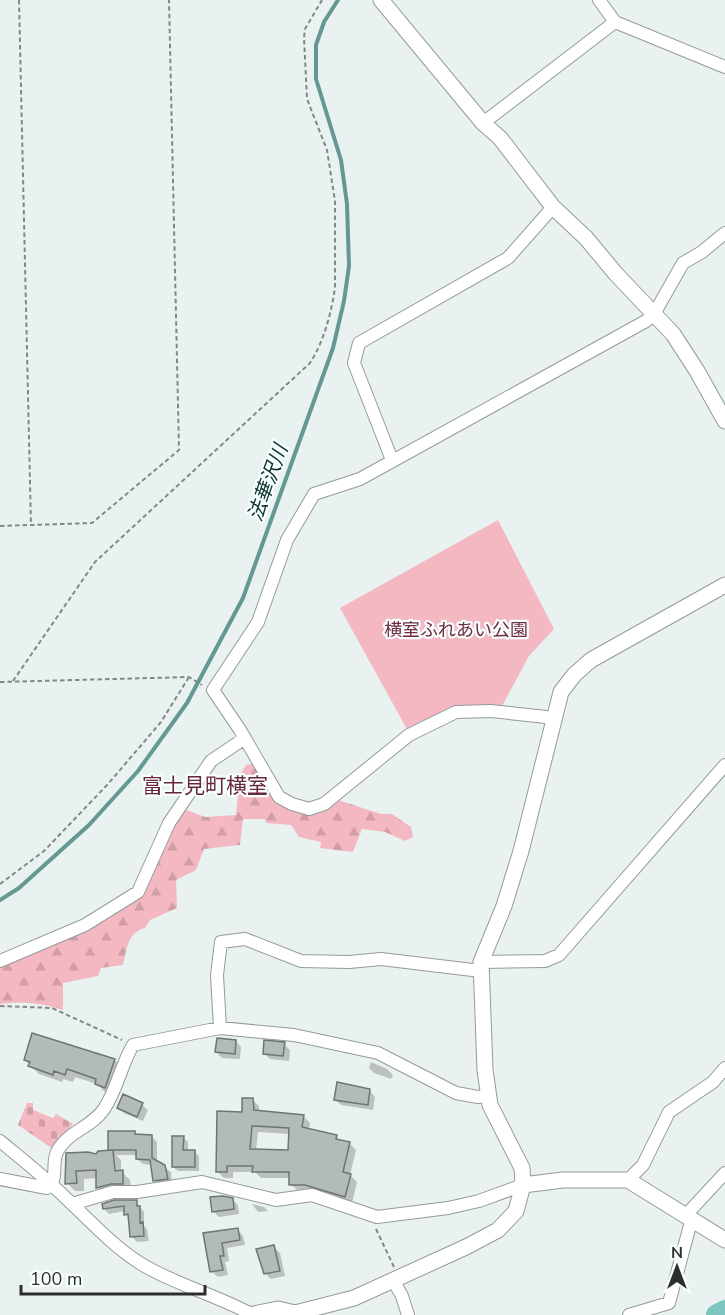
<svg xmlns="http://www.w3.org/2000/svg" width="725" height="1315" font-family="'Nunito Sans','Noto Sans JP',sans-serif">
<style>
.forest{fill:url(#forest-firs)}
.cemetery{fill:url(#cemetery-stones)}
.park{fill:#f3b8c2}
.shadow{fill:#0003;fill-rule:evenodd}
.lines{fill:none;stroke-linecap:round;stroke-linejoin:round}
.stream{stroke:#649893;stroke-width:4}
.river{stroke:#7dc5bf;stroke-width:22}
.building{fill:#b3bbba;stroke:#6d7574;stroke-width:1.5;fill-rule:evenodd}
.minor-casing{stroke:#949b9a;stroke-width:14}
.tertiary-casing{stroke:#949b9a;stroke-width:17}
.path{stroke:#838887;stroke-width:2;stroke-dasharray:4.5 3;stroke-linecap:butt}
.minor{stroke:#fff;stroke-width:12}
.tertiary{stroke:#fff;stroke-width:15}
.labels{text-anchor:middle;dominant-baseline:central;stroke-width:4.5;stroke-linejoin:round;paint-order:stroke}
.park-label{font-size:18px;fill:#722a3d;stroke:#f7fffe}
.water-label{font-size:20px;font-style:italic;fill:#0f3331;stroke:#f7fffe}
.quarter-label{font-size:21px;fill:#6b2638;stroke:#f7fffe}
</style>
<defs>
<pattern id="forest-firs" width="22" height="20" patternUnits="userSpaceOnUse" patternTransform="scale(1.5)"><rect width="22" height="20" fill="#f3b8c2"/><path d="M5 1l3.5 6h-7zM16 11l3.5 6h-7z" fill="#d09ea7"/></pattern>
<pattern id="cemetery-stones" width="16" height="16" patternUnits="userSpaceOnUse" patternTransform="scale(1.5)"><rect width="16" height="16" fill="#f3b8c2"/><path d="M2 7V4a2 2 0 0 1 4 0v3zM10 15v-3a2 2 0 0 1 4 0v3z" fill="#d09ea7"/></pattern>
</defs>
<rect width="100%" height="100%" fill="#e9f2f1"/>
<!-- forest -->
<path class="forest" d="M256 763 276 799 329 806 338 800 381 814H392L411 827 413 837 405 841 385 832 362 829 353 852 320 848 321 842 299 837 291 825 266 823 265 819H243L240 845 204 849 196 870 176 880 177 908 150 920 145 928C127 933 127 949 123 965L101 968 98 976 63 983V1010C44 1003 20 1001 0 1004V965L141 894 163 842 184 809 205 817 236 815 240 775 246 765Z"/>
<!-- cemetery -->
<path class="cemetery" d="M27 1103H33V1110L53 1118 56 1114 73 1124 53 1149 18 1125Z"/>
<!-- park -->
<path class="park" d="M498 520 554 629 529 656 501 708 485 706H455L408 731 340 608Z"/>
<!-- shadow -->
<path class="shadow" d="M33 1035 115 1060 123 1069 114 1095 105 1092 97 1084 75 1077 73 1082 63 1079 62 1082 39 1074 25 1060Z
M236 1041 241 1047 240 1059 222 1058 216 1052Z
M284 1044 290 1050 289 1061 270 1059 264 1053Z
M371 1062 387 1069 393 1075 391 1079 374 1073 369 1068Z
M370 1091 375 1097 373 1110 341 1105 335 1099Z
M252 1099 259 1106V1112L303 1116 310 1123 309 1130 336 1137 340 1141 349 1143 356 1150 350 1175 357 1182 352 1203 313 1191H298L291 1184 290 1178H261L255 1172H233V1178H224L217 1171 243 1113ZM258 1132 290 1134 289 1151 256 1150Z
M142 1105 148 1110 143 1121 124 1113 119 1108Z
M134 1132 138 1136 152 1137 157 1142V1162L171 1172 172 1184 160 1186 155 1180 152 1165 143 1164 137 1159V1155H116L121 1160V1171L130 1180 131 1191 106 1196 98 1188 97 1178 84 1179V1191H75L67 1183 68 1154 97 1156 112 1152 110 1149Z
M183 1137 188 1142V1152H194L199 1156V1171H178L173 1167Z
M232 1199 238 1205 239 1214 219 1217 213 1211Z
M136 1202 144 1212V1226L147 1229 149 1241 137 1242 132 1237 130 1219 125 1214V1211L109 1214 104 1209Z
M252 1204 264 1207 268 1211 258 1212Z
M238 1230 243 1236 245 1245 227 1248 229 1261 225 1262 228 1275 218 1277 212 1272 205 1234Z
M274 1247 280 1253 285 1276 271 1279 266 1274Z"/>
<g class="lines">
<!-- stream -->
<path class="stream" d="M0 900 19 888 89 825 138 771 187 703 243 598 333 348 344 301 349 266 347 204 341 160 316 79V45L324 22 338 0"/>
<!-- river -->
<path class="river" d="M717 1315 725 1311"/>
</g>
<!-- building -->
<path class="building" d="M32 1033 115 1059 105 1088 95 1084 96 1079 67 1069 65 1075 54 1071 53 1075 28 1066 30 1062 24 1060Z
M217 1038 236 1040 235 1054 215 1052Z
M264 1040 285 1042 283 1056 263 1054Z
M337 1082 370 1089 368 1105 334 1100Z
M123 1094 143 1103 137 1117 117 1108Z
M242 1098H253L254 1110 304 1115 302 1127 337 1135 336 1139 350 1142 343 1172 351 1174 345 1197 305 1185H289V1172H252L253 1166H227V1172H216L217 1111 242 1112ZM252 1126 289 1128 288 1150 250 1149Z
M108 1131H135V1134L152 1135V1158L165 1165 168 1179 153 1181 150 1160 136 1159V1150H108Z
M172 1136H184L183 1150H195V1167H172Z
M113 1150 115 1171 123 1170V1184H111L96 1188V1170L76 1171 77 1183 65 1184 66 1153 88 1152 96 1154 98 1151Z
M223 1196 233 1198 234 1209 212 1212 210 1197Z
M114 1200H137V1206H140V1223L143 1222 144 1236 130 1237 128 1214 124 1215V1206L103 1209 102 1204Z
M238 1228 240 1240 222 1243 224 1256H220L223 1270 210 1272 203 1233Z
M274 1245 280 1271 264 1274 256 1249Z"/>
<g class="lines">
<!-- minor casing -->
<g class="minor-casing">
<path id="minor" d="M599 0 615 22 725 67
M483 123 615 22
M392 460 354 363 359 343 508 258 553 207
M555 718 491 711 456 712 409 735 324 804 309 809 292 804 279 797 240 730 213 690 258 622 287 540 314 494 360 479 646 321 654 314 683 263 702 252 725 233
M0 961 85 925 138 892 169 823 211 761 245 738
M481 962 545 961 559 955 725 765
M220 1028 217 975 221 942 245 939 301 961 349 962 381 959 481 971
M0 1141C18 1156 36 1170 53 1186 81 1211 110 1245 143 1265 177 1285 216 1295 251 1314
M0 1179 47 1188C60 1178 50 1163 58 1150 69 1131 92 1127 104 1109 117 1090 121 1065 133 1045L220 1028 294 1035 378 1053 456 1093 478 1097 488 1096
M628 1180 643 1165 669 1112 713 1082 725 1068
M72 1204 113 1192H137L202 1182 276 1200 312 1195 377 1217 448 1208 479 1201 523 1185
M686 1215 725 1173
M393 1280 402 1296 408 1315
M629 1315 669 1303 692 1218"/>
</g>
<!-- tertiary casing -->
<g class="tertiary-casing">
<path id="tertiary" d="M381 0 483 123 500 138 553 207 586 238 616 274 673 334 697 371 725 421
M523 1185 563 1180H628L725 1240
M249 1315 278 1309 295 1313 354 1298 466 1247 498 1230 516 1211 523 1185 522 1168 490 1105 485 1070 481 962 504 906 521 851 561 692 574 675 591 660 725 585"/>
</g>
<!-- path -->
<path class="path" d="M19 0 31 526
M0 526 92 523 179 450 169 0
M13 681 95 562 310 363C324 341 331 314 335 288V201L327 150 307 99 304 38 305 29 322 0
M0 682 189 677 202 685
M0 884 44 851 108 784 161 722 189 677
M0 1006 52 1008 122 1040
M376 1229 394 1267"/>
<!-- minor -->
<use href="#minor" class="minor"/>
<!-- tertiary -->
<use href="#tertiary" class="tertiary"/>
</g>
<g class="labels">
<!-- park labels -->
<g class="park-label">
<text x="456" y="630">横室ふれあい公園</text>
</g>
<!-- water labels -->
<g class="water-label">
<text transform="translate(268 483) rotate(-70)">法華沢川</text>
</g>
<!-- quarter labels -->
<g class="quarter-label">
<text x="205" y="786">富士見町横室</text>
</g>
</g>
<!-- north arrow -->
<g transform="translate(677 1267)" stroke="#f7fffe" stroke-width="4.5" paint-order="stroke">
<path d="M0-4.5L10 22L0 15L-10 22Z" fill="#2b2e2d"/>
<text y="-9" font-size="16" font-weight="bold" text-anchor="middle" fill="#2b2e2d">N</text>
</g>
<!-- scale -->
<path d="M21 1285v9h184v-9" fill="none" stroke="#2b2e2d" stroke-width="3"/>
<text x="30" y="1285" font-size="18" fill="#2b2e2d" stroke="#f7fffe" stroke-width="4.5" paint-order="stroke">100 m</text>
</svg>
